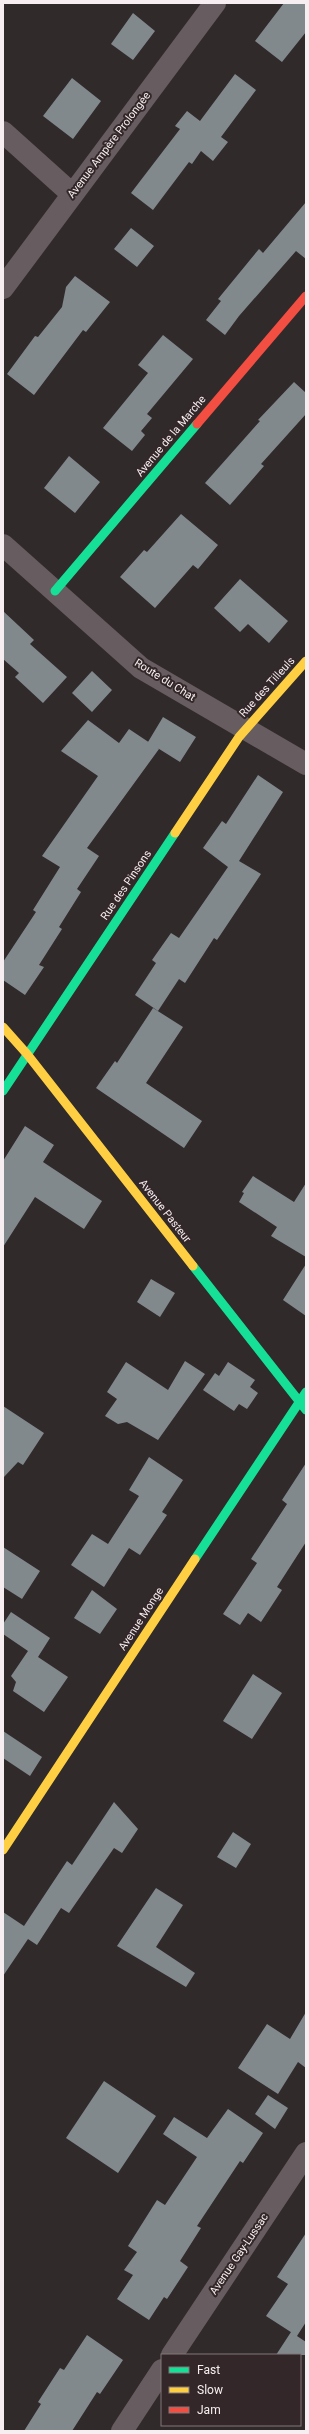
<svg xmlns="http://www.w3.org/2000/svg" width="309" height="2434" font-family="Roboto,sans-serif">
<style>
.building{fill:#82898d}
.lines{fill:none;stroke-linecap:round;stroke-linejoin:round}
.street{stroke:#675c5f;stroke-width:22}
.fast{stroke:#16e098;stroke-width:9}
.slow{stroke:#ffcf43;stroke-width:9}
.jam{stroke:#f24e42;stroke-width:9}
.labels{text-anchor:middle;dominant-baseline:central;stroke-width:4;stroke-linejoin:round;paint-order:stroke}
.street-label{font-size:11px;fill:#f6eef0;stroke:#34272a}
</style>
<rect width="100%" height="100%" fill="#312a2b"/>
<!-- building -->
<path class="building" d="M284 3H306V32L282 62 255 41Z
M133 13 155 31 133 60 111 44Z
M235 74 256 90 221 137 228 142 213 161 201 151 192 164 189 162 153 210 131 193 180 129 175 126 187 111 200 121Z
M72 78 101 101 73 139 43 116Z
M306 202V259L296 251 239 316 225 335 206 320 221 301 218 299 259 249 263 253Z
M131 228 154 246 137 267 114 249Z
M75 276 110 302 86 332 83 330 34 395 7 374 35 336 38 337 62 307 66 287Z
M163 335 193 359 147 414 152 418 141 431 145 435 132 451 103 428 148 373 138 365Z
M294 382 306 393V414L261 464 264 466 230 505 205 483 260 421 258 420Z
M69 456 100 482 75 513 44 488Z
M181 514 218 545 198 569 193 565 155 608 120 577 144 550 147 552Z
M240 579 288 621 269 643 248 624 240 632 214 608Z
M3 611 34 640 30 644 67 677 43 703 15 677 19 673 3 659Z
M92 671 112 690 92 712 72 693Z
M163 717 196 737 180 762 148 742Z
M88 720 119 743 129 729 159 749 87 848 99 856 77 889 81 892 59 927 62 929 39 965 44 967 25 995 3 980V962L36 912 33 910 60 867 42 856 98 776 61 751Z
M258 775 283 792 239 861 261 874 217 940 214 938 185 983 179 979 158 1011 135 995 156 963 152 960 171 933 179 938 228 867 203 848 222 821 226 824Z
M153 1008 183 1027 146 1083 202 1121 184 1148 96 1088 115 1061 117 1063Z
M25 1126 54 1145 43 1162 102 1201 84 1229 35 1197 3 1247V1161Z
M253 1176 294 1202 306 1183V1257L271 1236 277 1227 239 1202 244 1193 242 1192Z
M306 1264V1316L283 1300Z
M151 1279 175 1293 160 1317 137 1302Z
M185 1361 205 1374 158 1440 127 1422 118 1424 105 1416 117 1399 107 1392 126 1362 168 1390Z
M228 1362 255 1380 250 1387 258 1393 247 1409 239 1404 234 1411 203 1390 215 1373 219 1376Z
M3 1406 44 1433 23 1465 18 1462 3 1478Z
M149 1457 183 1480 162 1512 167 1515 140 1555 129 1548 104 1587 71 1565 92 1534 108 1544 139 1496 129 1490Z
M306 1463V1542L277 1587 282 1590 261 1622 248 1613 240 1625 223 1614 257 1563 251 1559 287 1504 282 1500Z
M3 1547 40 1571 22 1599 3 1587Z
M92 1590 117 1609 100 1634 74 1618Z
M11 1612 50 1638 38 1657 68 1677 44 1712 13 1691 16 1682 11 1676 28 1651 3 1634V1624Z
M253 1674 282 1693 252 1739 223 1721Z
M3 1731 42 1757 30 1776 3 1758Z
M114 1802 138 1829 122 1853 114 1848 69 1913 61 1908 37 1945 28 1939 3 1976V1912L24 1926 67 1861 72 1865Z
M233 1832 251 1844 236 1868 217 1857Z
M156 1888 183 1905 156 1947 195 1973 186 1987 117 1946Z
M306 2012V2068L298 2062 278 2094 238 2068 267 2024 290 2039Z
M104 2081 156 2116 118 2173 66 2138Z
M268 2095 288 2108 275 2129 255 2114Z
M228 2109 263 2133 243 2163 240 2161 197 2226 201 2228 180 2261 188 2267 167 2299 164 2297 149 2320 117 2299 133 2275 124 2270 137 2252 128 2246 157 2200 165 2205 197 2157 163 2134 174 2117 207 2138Z
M306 2233V2322L297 2336 266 2316 288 2284 277 2277Z
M291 2332 306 2342V2355H276Z
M87 2335 123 2360 100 2394 97 2392 72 2431H24L41 2404 38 2402 60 2368 64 2370Z"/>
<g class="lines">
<!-- street -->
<path class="street" d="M3 132 72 194
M3 288 215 3
M3 545 141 668 306 764
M172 2355 306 2153
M122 2431 162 2370"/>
<!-- fast -->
<path class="fast" d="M55 591 197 424
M3 1091 175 833
M193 1266 306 1410
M195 1559 306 1392"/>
<!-- slow -->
<path class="slow" d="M175 833 239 737 306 661
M3 1027 27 1054 193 1266
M3 1850 195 1559"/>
<!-- jam -->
<path class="jam" d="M197 424 306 296"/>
</g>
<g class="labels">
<!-- street labels -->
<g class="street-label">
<text transform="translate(109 145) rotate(-53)">Avenue Ampère Prolongée</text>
<text transform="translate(171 436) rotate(-50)">Avenue de la Marche</text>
<text transform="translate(165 680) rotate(32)">Route du Chat</text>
<text transform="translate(267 687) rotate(-48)">Rue des Tilleuls</text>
<text transform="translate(126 885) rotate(-56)">Rue des Pinsons</text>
<text transform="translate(165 1211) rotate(52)">Avenue Pasteur</text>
<text transform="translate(141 1619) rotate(-57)">Avenue Monge</text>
<text transform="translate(239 2254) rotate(-56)">Avenue Gay-Lussac</text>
</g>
</g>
<!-- border -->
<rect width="309" height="2434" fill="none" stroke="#f6eef0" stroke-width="8"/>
<!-- legend -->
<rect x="161" y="2354" width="140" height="72" fill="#34272a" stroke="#827779"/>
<rect x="169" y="2367" width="20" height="6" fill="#16e098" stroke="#827779"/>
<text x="197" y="2374" font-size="12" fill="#f6eef0">Fast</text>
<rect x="169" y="2387" width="20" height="6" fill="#ffcf43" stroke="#827779"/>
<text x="197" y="2394" font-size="12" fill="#f6eef0">Slow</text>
<rect x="169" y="2407" width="20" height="6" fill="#f24e42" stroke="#827779"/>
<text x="197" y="2414" font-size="12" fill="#f6eef0">Jam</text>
</svg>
